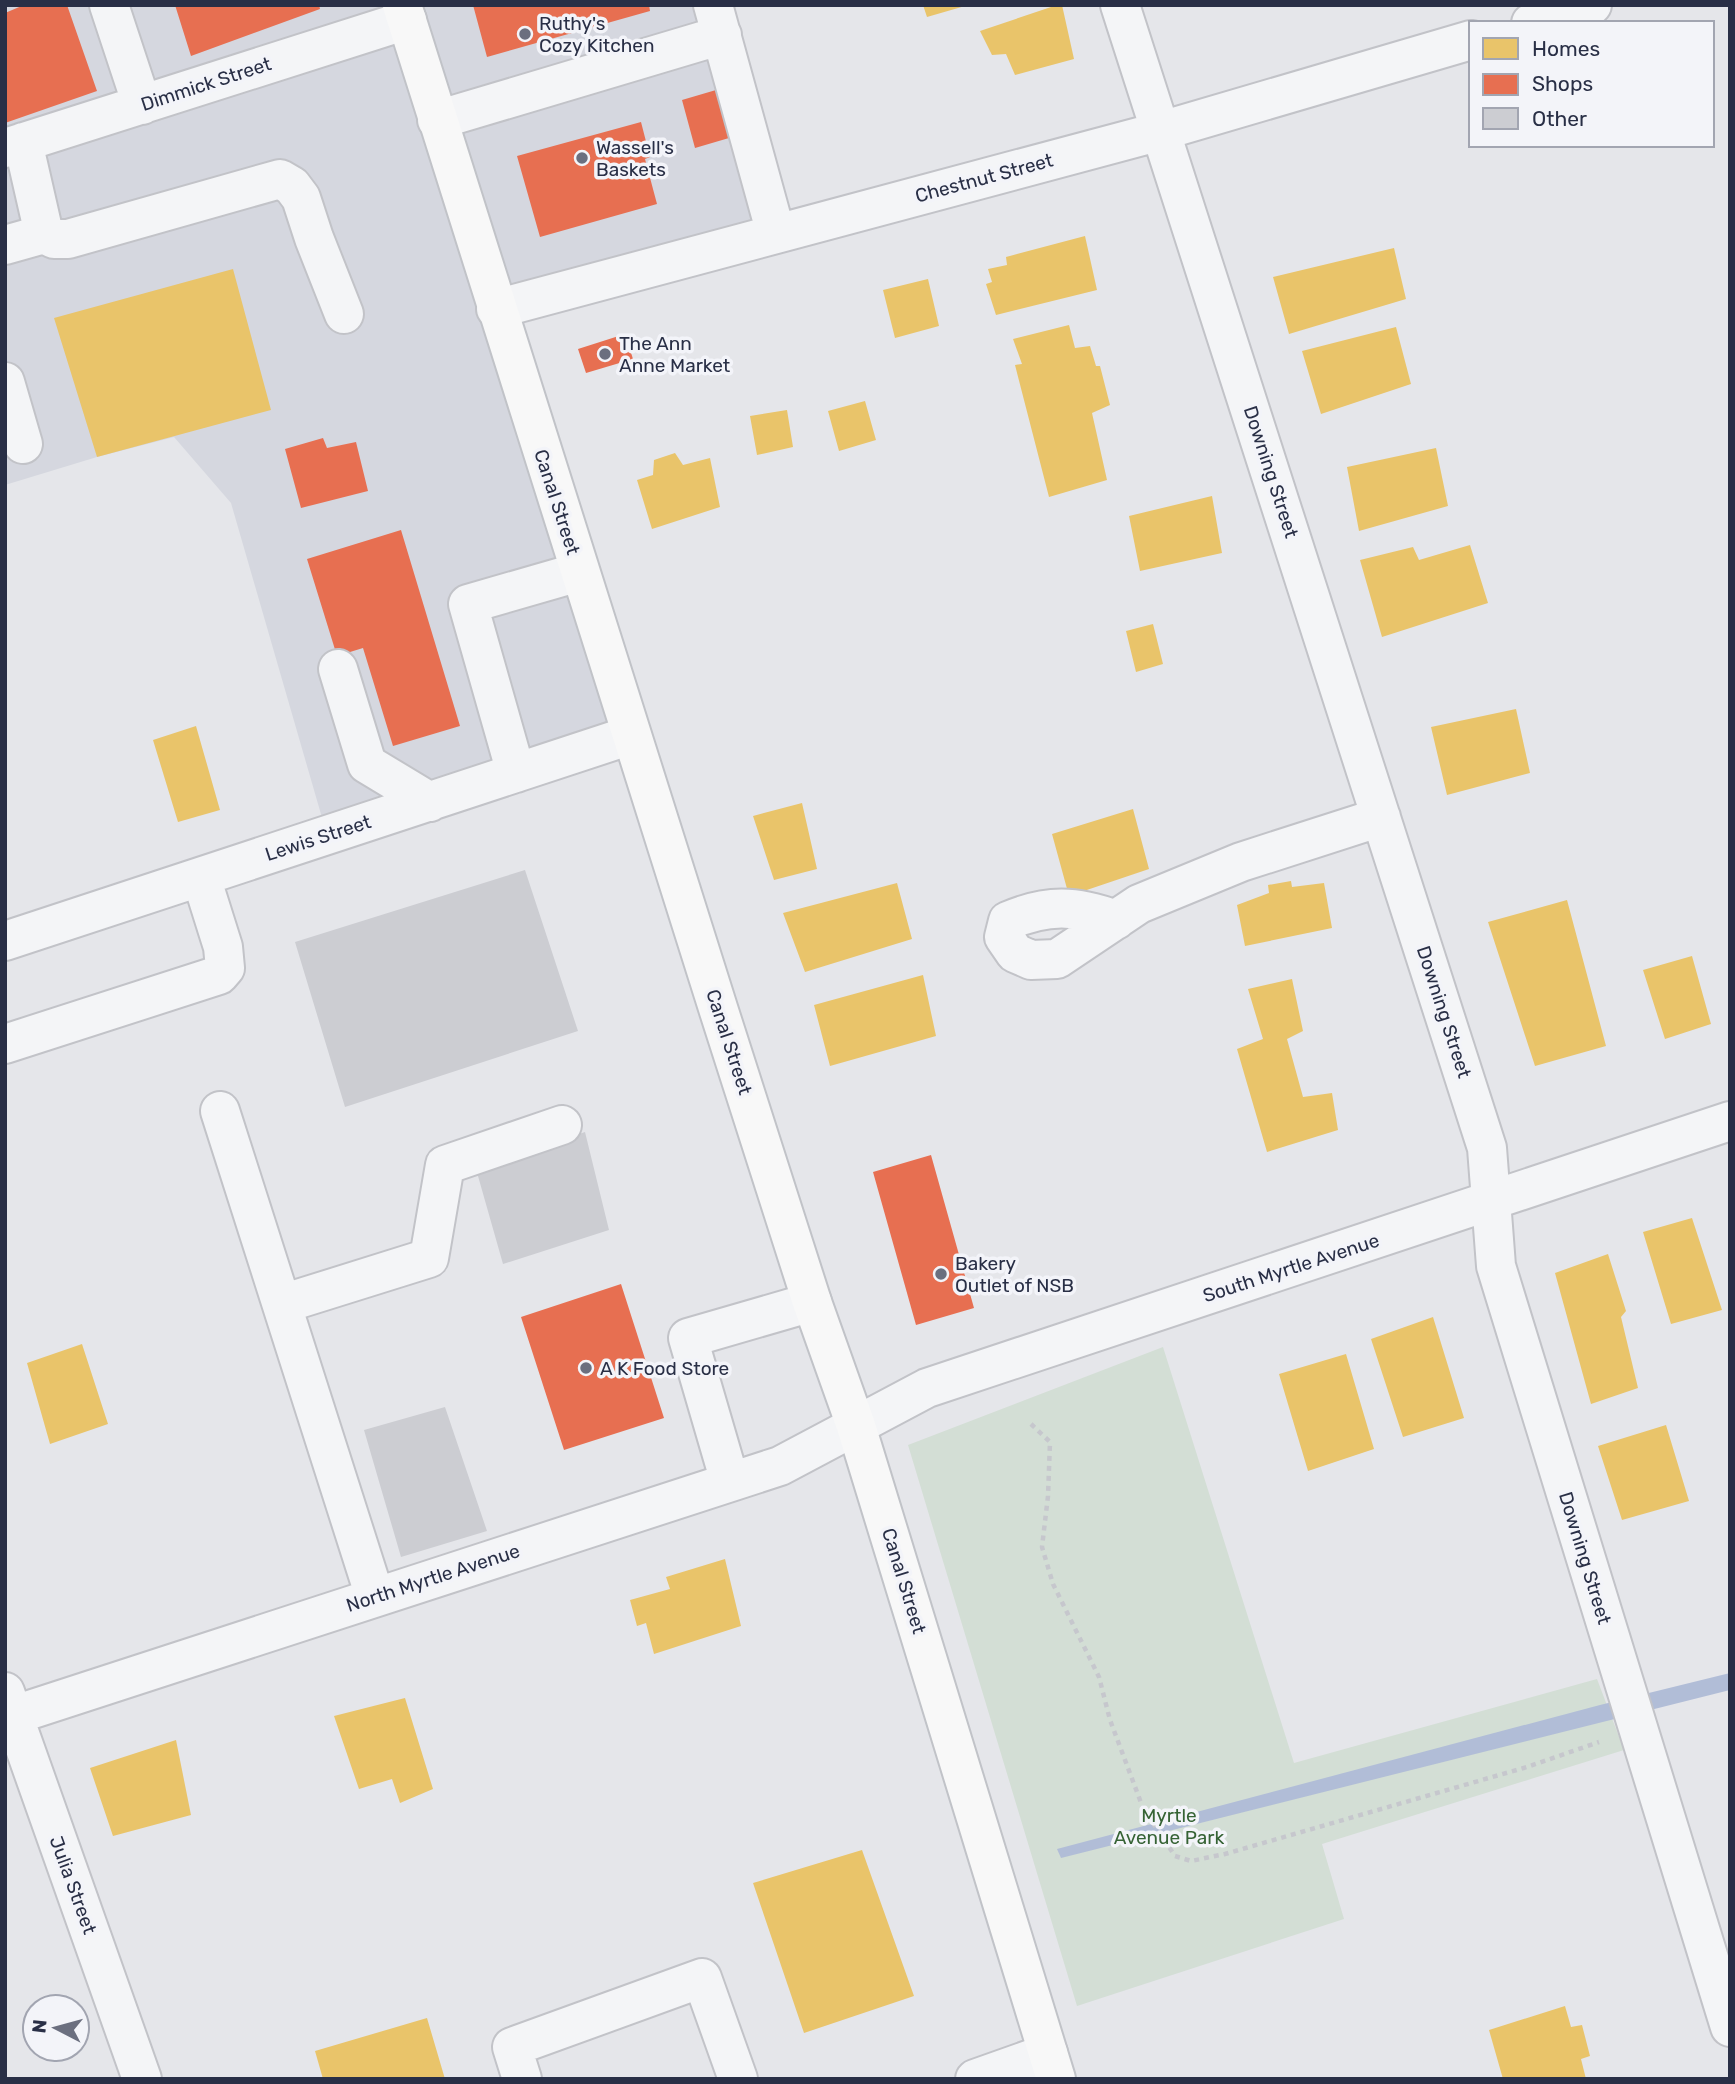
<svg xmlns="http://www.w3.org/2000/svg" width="1735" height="2084" font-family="Rubik,sans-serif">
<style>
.built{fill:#d5d7df}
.green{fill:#d3ded5}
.water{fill:#b1bdd7}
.homes{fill:#e9c46a}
.shops{fill:#e76f51}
.building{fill:#cccdd2}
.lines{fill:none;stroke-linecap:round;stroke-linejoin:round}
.minor-casing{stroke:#c2c3c8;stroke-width:42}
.major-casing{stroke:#c1c3c8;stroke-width:42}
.path{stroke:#c6c7cd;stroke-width:4.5;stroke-dasharray:5 5;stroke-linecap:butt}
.minor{stroke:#f4f5f7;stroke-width:38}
.major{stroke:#f8f8f8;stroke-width:38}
.poi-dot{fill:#6b6f7f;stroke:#f3f4f9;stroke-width:2.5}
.labels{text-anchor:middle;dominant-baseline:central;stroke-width:7;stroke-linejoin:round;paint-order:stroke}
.poi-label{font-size:19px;fill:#292f46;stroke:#f3f4f9;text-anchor:start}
.street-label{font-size:19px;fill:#292f46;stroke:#f3f4f9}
.park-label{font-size:19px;fill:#366335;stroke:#f3f4f9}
</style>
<rect width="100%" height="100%" fill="#e5e6ea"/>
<!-- built -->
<path class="built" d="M5 5H725L776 234 497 309 631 735 327 835 231 503 174 437 97 457 5 485Z"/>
<!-- green -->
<path class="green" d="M1163 1347 1294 1763 1597 1679 1624 1750 1322 1844 1344 1919 1077 2006 908 1445Z"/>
<!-- water -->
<path class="water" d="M1730 1673V1690L1061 1858 1057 1849 1600 1705Z"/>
<!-- homes -->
<path class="homes" d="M923 5H965V6L927 17Z
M1057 5H1062L1074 59 1015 75 1006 54 992 55 980 31Z
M1085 236 1097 290 996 315 986 284 992 282 988 269 1007 265 1006 257Z
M1394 248 1406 299 1289 334 1273 277Z
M233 269 271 410 97 457 54 318Z
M928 279 939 326 895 338 883 290Z
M1069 325 1075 348 1090 346 1096 366H1100L1110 405 1092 413 1107 480 1049 497 1015 365 1022 364 1013 339Z
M1396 327 1411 384 1321 414 1302 351Z
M865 401 876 440 839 451 828 411Z
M787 410 793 447 757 455 750 416Z
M1436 448 1448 506 1359 531 1347 467Z
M675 453 683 465 710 458 720 507 652 529 637 480 653 475 654 460Z
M1212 496 1222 553 1140 571 1129 516Z
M1470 545 1488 603 1382 637 1360 560 1413 547 1419 560Z
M1153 624 1163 664 1136 672 1126 631Z
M1516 709 1530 773 1447 795 1431 727Z
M196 726 220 810 178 822 153 740Z
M802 803 817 869 774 880 753 816Z
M1133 809 1149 869 1069 896 1052 834Z
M1291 881 1292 887 1324 883 1332 928 1245 946 1237 905 1269 893 1268 885Z
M897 883 912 939 805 972 783 913Z
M1567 900 1606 1046 1535 1066 1488 922Z
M1692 956 1711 1024 1665 1039 1643 970Z
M923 975 936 1036 830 1066 814 1005Z
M1292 979 1303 1031 1287 1039 1303 1097 1332 1093 1338 1130 1267 1152 1237 1049 1263 1039 1248 989Z
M1692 1218 1722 1310 1671 1324 1643 1232Z
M1608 1254 1626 1311 1621 1317 1638 1388 1591 1404 1555 1273Z
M1433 1317 1464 1418 1403 1437 1371 1339Z
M82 1344 108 1424 50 1444 27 1363Z
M1346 1354 1374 1449 1308 1471 1279 1374Z
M1666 1425 1689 1501 1622 1520 1598 1446Z
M725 1559 741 1626 654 1654 646 1623 637 1626 630 1600 670 1589 666 1577Z
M405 1698 433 1789 400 1803 392 1779 359 1789 334 1716Z
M176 1740 191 1815 113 1836 90 1768Z
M862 1850 914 1996 804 2033 753 1883Z
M1565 2006 1571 2027 1582 2025 1590 2056 1581 2059 1586 2079H1503L1489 2030Z
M427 2018 445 2079H323L315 2051Z"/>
<!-- shops -->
<path class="shops" d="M24 5H67L97 91 5 123V13Z
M175 5H319L320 9 191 56Z
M473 5H649L650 11 487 57Z
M716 90 729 138 695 148 682 100Z
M641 122 650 157 645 159 657 204 540 237 517 156Z
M625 334 633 359 586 373 578 349Z
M323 438 327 448 356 442 368 491 301 508 285 449Z
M401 530 460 726 393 746 363 648 337 656 307 559Z
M931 1155 974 1308 916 1325 873 1172Z
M621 1284 664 1418 564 1450 521 1317Z"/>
<!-- building -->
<path class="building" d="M525 870 578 1031 345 1107 295 942Z
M585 1132 609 1230 503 1264 476 1169Z
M445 1407 487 1531 401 1557 364 1430Z"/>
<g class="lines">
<!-- minor casing -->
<g class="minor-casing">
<path id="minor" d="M109 5 142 105
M713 5 776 234
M1120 5 1487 1148 1496 1266 1730 2027
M1531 23 1592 5
M437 120 722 35
M23 142 44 234 54 239H68L280 179 292 186 301 198 314 238 344 314
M5 148 407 20
M5 245 44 234
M496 309 1161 131 1471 40
M5 382 23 444
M338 669 367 764 430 802
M516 773 468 604 579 572
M1116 920C1076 905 1047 904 1008 921L1004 937 1015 953 1031 960 1057 959 1139 904 1241 862 1381 817
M5 941 631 735
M5 1044 219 975 225 968 223 947 201 877
M220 1111 375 1597
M282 1304 429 1258 445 1165 562 1125
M730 1482 688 1338 812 1302
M5 1692 142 2079
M5 1718 780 1466 927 1388 1730 1121
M522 2079 512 2047 702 1978 738 2079
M975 2079 1048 2053"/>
</g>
<!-- major casing -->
<g class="major-casing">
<path id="major" d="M402 5 718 1008 812 1302 856 1426 1056 2079"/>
</g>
<!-- path -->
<path class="path" d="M1031 1424 1050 1442 1048 1496 1042 1547 1053 1584 1099 1677 1110 1720 1143 1808 1175 1856 1191 1861 1225 1854 1527 1767 1599 1742"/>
<!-- minor -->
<use href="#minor" class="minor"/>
<!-- major -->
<use href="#major" class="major"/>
</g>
<!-- markers -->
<g class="poi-dot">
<circle cx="525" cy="34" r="7"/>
<circle cx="582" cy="158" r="7"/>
<circle cx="605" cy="354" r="7"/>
<circle cx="941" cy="1274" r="7"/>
<circle cx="586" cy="1368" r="7"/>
</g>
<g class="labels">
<!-- poi labels -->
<g class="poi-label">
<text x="539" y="23">Ruthy's<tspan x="539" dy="22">Cozy Kitchen</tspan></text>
<text x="596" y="147">Wassell's<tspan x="596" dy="22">Baskets</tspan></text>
<text x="619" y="343">The Ann<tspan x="619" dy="22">Anne Market</tspan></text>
<text x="955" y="1263">Bakery<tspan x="955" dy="22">Outlet of NSB</tspan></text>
<text x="600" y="1368">A K Food Store</text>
</g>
<!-- street labels -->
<g class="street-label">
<text transform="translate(206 84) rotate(-18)">Dimmick Street</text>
<text transform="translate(984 178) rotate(-15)">Chestnut Street</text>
<text transform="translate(1271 472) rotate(72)">Downing Street</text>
<text transform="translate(557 502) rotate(72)">Canal Street</text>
<text transform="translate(318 838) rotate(-18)">Lewis Street</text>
<text transform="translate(1444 1012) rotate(72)">Downing Street</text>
<text transform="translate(729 1042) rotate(72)">Canal Street</text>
<text transform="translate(1291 1268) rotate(-18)">South Myrtle Avenue</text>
<text transform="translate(1585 1558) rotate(73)">Downing Street</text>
<text transform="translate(433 1578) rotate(-18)">North Myrtle Avenue</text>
<text transform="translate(904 1581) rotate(73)">Canal Street</text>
<text transform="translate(73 1885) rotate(70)">Julia Street</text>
</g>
<!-- park labels -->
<g class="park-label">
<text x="1169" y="1815">Myrtle<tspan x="1169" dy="22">Avenue Park</tspan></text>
</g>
</g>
<!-- border -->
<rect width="1735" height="2084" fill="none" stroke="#292f46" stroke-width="14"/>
<!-- legend -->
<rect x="1469" y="21" width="245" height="126" fill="#f3f4f9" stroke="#a2a5b1" stroke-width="2"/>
<rect x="1483" y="38" width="35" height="21" fill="#e9c46a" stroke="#a2a5b1" stroke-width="2"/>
<text x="1532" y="56" font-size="21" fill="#292f46">Homes</text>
<rect x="1483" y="74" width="35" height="21" fill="#e76f51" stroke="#a2a5b1" stroke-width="2"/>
<text x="1532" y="91" font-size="21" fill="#292f46">Shops</text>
<rect x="1483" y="108" width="35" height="21" fill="#cccdd2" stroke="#a2a5b1" stroke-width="2"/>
<text x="1532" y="126" font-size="21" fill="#292f46">Other</text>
<!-- north arrow -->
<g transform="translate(56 2028) rotate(276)"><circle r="33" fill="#f3f4f9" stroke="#a2a5b1" stroke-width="2"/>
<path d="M0-5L12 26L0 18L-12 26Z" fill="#6b6f7f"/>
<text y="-10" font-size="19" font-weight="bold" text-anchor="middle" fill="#292f46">N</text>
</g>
</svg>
